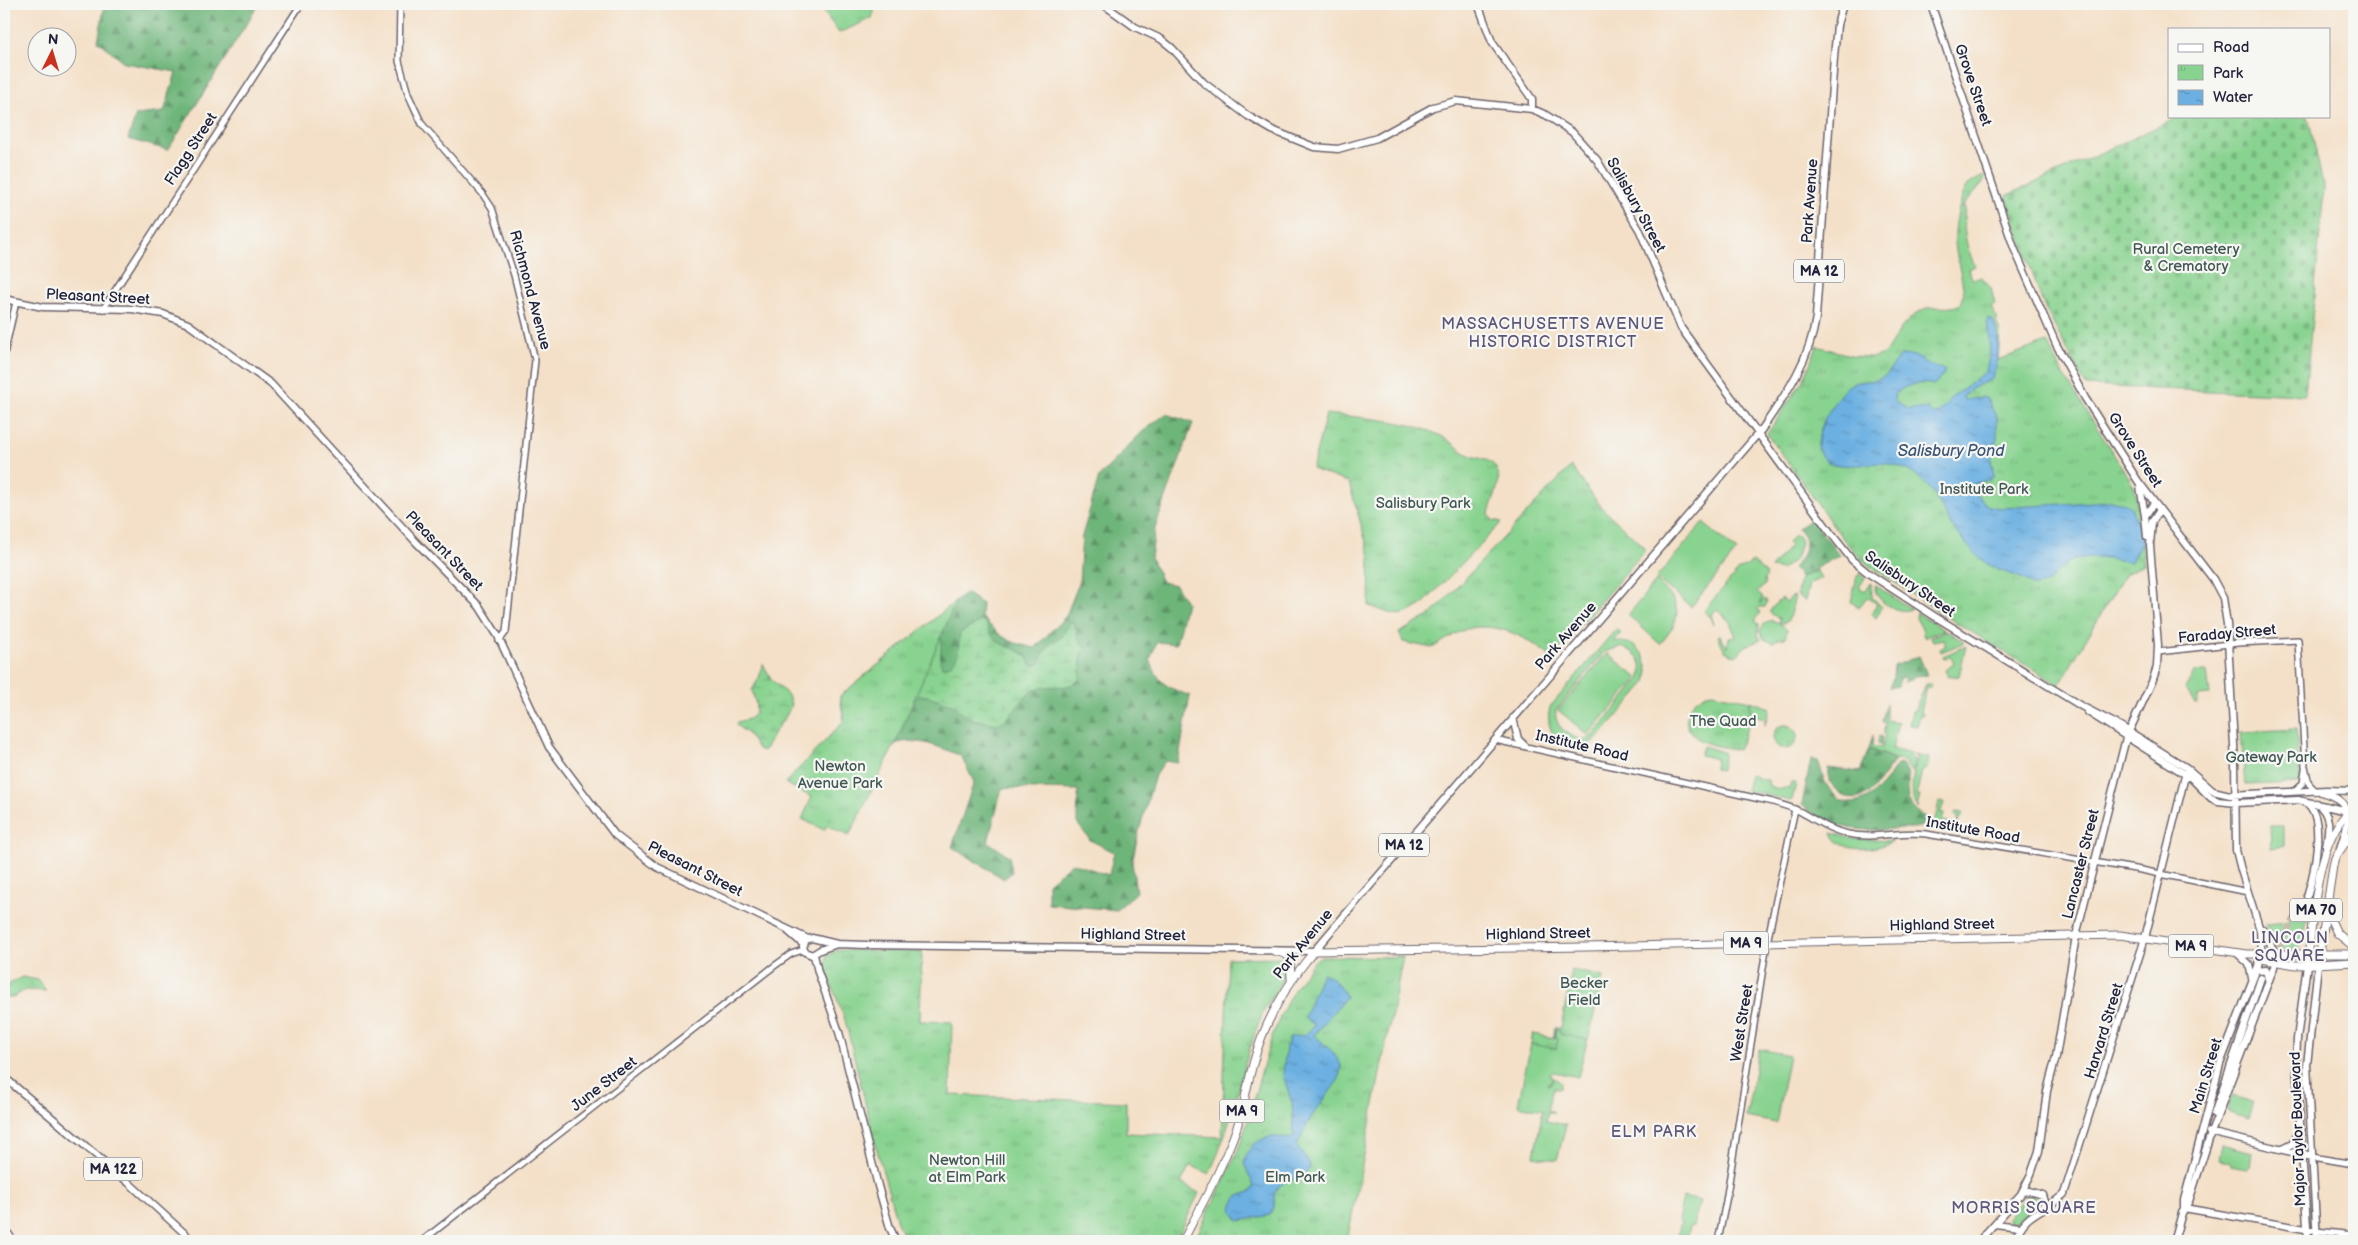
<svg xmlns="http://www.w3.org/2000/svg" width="2358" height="1245" font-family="'Balsamiq Sans',sans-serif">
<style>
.green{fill:#89d390;stroke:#567a66;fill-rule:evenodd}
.forest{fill:url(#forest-firs);stroke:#486c5a}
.wetland{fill:url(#wetland-marsh);stroke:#567a66}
.cemetery{fill:url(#cemetery-stones);stroke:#567a66}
.park{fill:url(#park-tufts);stroke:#567a66}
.water{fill:url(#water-ripples);stroke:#47698e}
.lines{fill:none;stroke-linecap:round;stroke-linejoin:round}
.major-tunnel{stroke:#cabaac;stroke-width:6;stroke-dasharray:6 3;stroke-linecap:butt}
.minor-casing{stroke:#6c646c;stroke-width:8}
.major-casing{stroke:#6c646c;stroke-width:9}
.highway-casing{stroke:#6c646c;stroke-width:9}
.minor{stroke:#fff;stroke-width:5}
.major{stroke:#fff;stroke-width:6}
.highway{stroke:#fff;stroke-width:7}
.labels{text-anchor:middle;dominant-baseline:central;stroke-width:4.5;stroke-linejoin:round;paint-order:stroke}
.shield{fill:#f6f6f2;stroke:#626272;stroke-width:1}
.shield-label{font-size:14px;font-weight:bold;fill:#22223b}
.street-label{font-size:15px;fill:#22223b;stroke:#f6f6f2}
.park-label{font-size:15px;fill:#415754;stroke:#f6f6f2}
.neighbourhood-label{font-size:16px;letter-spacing:1px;fill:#5e5578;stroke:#f6f6f2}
.water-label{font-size:16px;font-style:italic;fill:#3c5475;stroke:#f6f6f2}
</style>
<defs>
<pattern id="forest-firs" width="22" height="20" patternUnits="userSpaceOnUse" patternTransform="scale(1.25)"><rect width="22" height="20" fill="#6eb57a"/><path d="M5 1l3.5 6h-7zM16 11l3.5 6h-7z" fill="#5a9365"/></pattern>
<pattern id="wetland-marsh" width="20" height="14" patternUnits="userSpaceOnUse" patternTransform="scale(1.25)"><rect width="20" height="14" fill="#89d390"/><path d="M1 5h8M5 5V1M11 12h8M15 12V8" fill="none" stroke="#76b57d"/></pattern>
<pattern id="cemetery-stones" width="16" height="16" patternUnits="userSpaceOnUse" patternTransform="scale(1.25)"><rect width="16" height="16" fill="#89d390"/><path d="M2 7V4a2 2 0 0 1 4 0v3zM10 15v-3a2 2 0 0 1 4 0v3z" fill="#76b57d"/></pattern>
<pattern id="park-tufts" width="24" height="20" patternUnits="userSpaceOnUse" patternTransform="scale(1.25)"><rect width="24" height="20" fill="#89d390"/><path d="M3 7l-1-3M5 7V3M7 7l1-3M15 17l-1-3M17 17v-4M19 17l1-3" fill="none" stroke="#76b57d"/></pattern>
<pattern id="water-ripples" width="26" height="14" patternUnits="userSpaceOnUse" patternTransform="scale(1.25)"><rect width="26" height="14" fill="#6cb0e2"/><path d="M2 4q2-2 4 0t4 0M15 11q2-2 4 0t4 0" fill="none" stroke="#588fb8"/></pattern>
</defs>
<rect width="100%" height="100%" fill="#f6f6f2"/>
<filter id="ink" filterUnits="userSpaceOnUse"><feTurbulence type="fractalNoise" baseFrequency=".02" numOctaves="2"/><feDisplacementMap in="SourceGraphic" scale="10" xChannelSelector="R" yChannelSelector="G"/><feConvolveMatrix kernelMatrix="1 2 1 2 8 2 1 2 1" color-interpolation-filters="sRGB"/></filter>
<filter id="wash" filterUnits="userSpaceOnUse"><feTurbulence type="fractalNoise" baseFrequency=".0096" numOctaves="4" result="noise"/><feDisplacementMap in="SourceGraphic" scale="20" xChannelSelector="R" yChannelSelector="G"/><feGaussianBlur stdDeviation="1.12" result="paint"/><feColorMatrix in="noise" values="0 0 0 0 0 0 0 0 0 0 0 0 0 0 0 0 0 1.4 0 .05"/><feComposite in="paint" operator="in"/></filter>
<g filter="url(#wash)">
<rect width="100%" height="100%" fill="#f4e0c8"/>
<!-- green -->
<path class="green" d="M1703 523 1737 551 1691 607 1656 578Z
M1794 535 1798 536 1801 542 1796 559 1781 570 1771 568 1790 546 1787 543Z
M1753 562 1767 574 1764 580 1765 585 1757 592 1763 598 1759 604 1765 599 1767 602 1765 607H1759L1757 609 1761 612 1755 621 1759 624 1758 635 1761 640 1746 646 1736 656 1725 651 1718 636 1720 635 1727 647 1729 638 1736 637 1730 622 1717 609 1711 615 1714 625 1711 617 1706 613 1705 609 1738 571Z
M1817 571 1821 578 1809 584 1805 601 1797 595 1800 577Z
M1859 574 1865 578 1859 587 1865 591 1871 583 1872 597 1882 607 1876 618 1871 614 1877 604 1867 597 1859 607 1851 602 1857 576Z
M1656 581C1683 604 1683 618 1660 644L1628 615Z
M1875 585 1911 609C1898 615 1873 601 1875 585Z
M1792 596 1795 597 1788 621 1783 623 1778 621 1780 619 1770 613V611L1778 601 1779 602 1782 598 1787 602Z
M1917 613 1944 630 1924 637 1922 629 1916 618Z
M1772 620 1781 624 1787 630 1785 638 1778 639 1774 643 1764 639 1760 631 1764 623Z
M1616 629 1621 633 1614 641 1633 644 1643 654 1648 669 1647 678 1646 683 1597 739C1570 757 1542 738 1550 707ZM1620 647C1635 650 1646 662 1640 679L1593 735 1586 740C1571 739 1553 727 1556 710L1604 652Z
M1946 631 1963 641 1964 643 1941 652 1940 649 1946 646 1943 639 1933 641 1931 637Z
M1966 646 1959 676 1948 677 1945 670 1954 664 1951 657 1944 659 1943 656Z
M1607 653 1638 678 1588 735 1558 710Z
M2194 672H2207L2210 695 2198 696V703H2195L2185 689Z
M1926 684H1931L1930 688 1926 687 1921 712 1924 715H1920L1917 726 1909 725 1912 711H1914Z
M1750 701 1770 708 1765 725V718L1753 715 1751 724H1749Z
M1886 703V720L1898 722 1892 749 1911 754 1909 758 1915 760 1912 773 1904 761 1896 760 1869 749 1873 735 1872 746 1882 748 1883 745 1878 743 1879 736 1882 737 1881 743 1883 744 1885 735 1883 734 1886 723 1882 722Z
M1703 746 1723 752 1724 756 1721 770 1715 769 1716 759 1700 755Z
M1913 755 1929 758 1927 769 1922 771 1916 796H1920L1917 808C1908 796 1914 771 1917 757Z
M1750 775 1758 777 1757 779 1768 780 1769 786 1782 790 1783 788 1789 789 1791 783H1796L1792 800 1790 801 1746 790Z
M1939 802 1944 803 1940 813 1944 814 1942 821 1957 824 1958 817 1954 814 1956 812 1963 813 1953 833 1933 829Z
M2270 826H2284V846L2271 848Z
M1832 833 1853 839 1892 841C1875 851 1840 854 1832 833Z
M1594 1014 1578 1077 1554 1072 1550 1073 1554 1079 1547 1085 1552 1083 1555 1078 1561 1083 1560 1088H1553L1548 1110 1554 1112H1548L1546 1121 1566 1125 1557 1160 1534 1156 1543 1110 1518 1105 1533 1034 1555 1038 1556 1029 1572 1033Z
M1759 1049 1789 1055 1776 1123 1746 1117Z
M2232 1096 2253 1102 2248 1118 2227 1111Z
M2221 1144 2252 1152 2250 1167 2247 1169 2231 1166V1162L2218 1160Z
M2027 1195 2039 1197 2041 1200C2037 1210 2022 1215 2015 1222H2009L2008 1217Z
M1683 1197 1700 1201 1693 1226H1690L1688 1236 1678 1234 1681 1222 1678 1221Z"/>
<!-- forest -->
<path class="forest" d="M105 4H259L168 150 128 139 136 115 164 112 176 72 125 63 98 41Z
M1166 414 1193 423 1155 528 1151 558 1162 582 1175 585 1186 602 1176 644 1157 642 1150 659C1158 684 1167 687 1190 696L1178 763 1165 761 1155 775 1139 831 1132 862 1136 892 1117 910 1048 904V883L1072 863 1109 875 1114 852 1090 840 1077 823 1078 790 1002 788 988 842 1009 856 1012 872 1004 879 952 847 974 782 961 756C942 748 916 736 895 744L887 759 844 721 840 696 966 593 982 604 981 616C1001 637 1006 642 1035 648L1066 616 1079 583 1082 536 1099 477 1142 432Z
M1811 519 1840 555 1816 568 1817 571 1800 577 1793 568C1805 556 1810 542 1798 528Z
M1919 656 1927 675 1914 676 1911 680 1904 682 1905 678 1900 677 1898 686 1889 688 1893 678 1894 666Z
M1869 749 1896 760C1881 774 1865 818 1836 789 1830 783 1827 777 1828 768L1860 772Z
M1811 759 1818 761C1822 770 1822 779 1828 787 1852 823 1881 790 1897 765L1901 764C1919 780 1893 801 1925 817L1922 826C1916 829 1907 828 1900 828 1865 833 1829 830 1802 805Z"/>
<!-- wetland -->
<path class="wetland" d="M981 621 986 622C994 655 1024 642 1030 664L1035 666 1040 663 1042 656 1050 644 1063 636 1068 623 1074 622 1078 637 1085 650 1081 658 1080 679C1067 691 1054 684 1039 688 1021 694 1015 718 998 724 980 721 965 720 953 704 941 702 931 695 919 695L910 705 935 633 942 640 940 660 942 667C961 666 958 645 960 633Z
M763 664 772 680 788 695 791 704C788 717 780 723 774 733 770 740 769 745 763 751L758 749 748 734 736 725 737 722 749 719 755 714 756 705 752 690 759 678Z
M22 977 38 980 46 991 25 990 14 997H5L4 987Z"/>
<!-- cemetery -->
<path class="cemetery" d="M2181 116H2308L2324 189 2305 395 2086 386 2043 304 2006 196Z"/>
<!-- park -->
<path class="park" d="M818 4H876L872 18 839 33Z
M1983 176 1985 180 1962 207H1965C1962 228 1966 247 1975 266L1968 269 1973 280 1981 277 1991 288 1995 305 1991 307 1998 320 1996 321 2000 332 1998 360 2047 342 2063 374 2135 488 2144 564 2125 574 2059 685 1942 614 1863 561 1844 540 1767 434 1805 377 1817 346C1833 350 1871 364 1884 353 1889 349 1892 342 1895 337 1902 326 1911 316 1922 310 1934 304 1949 311 1960 304L1963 295 1964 296C1963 280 1958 266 1956 250 1952 229 1959 204 1967 185Z
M1326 414C1363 418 1404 419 1439 435 1449 439 1457 448 1467 454 1478 460 1494 457 1498 473 1501 486 1491 502 1489 514L1492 520 1502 522 1422 605C1398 621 1394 614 1369 606L1370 556 1349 483 1312 469Z
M1571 466 1601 507 1646 549 1552 658C1531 640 1507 626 1478 627 1462 627 1445 641 1432 648L1403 642 1399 633 1431 615Z
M956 601 895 744 849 836 827 825 824 830 802 819 812 797 785 783 844 721 840 696Z
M1712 693 1750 701 1749 724 1738 750C1725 747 1708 746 1697 738 1676 723 1690 695 1712 693Z
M1773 737a12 12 0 1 1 24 0a12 12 0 1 1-24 0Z
M2296 729 2300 783 2245 785 2241 732Z
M2291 911 2308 913 2303 943 2296 949H2277L2265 924 2289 922Z
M838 950 922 952 920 1021 952 1022 950 1095 1126 1102V1133L1222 1137 1228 958 1280 957 1286 961C1290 973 1268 1001 1262 1015 1240 1067 1234 1123 1209 1174L1190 1165 1181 1183 1199 1193 1176 1241H905L897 1222 875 1143 845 1020 825 968 827 956Z
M1321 956 1403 957 1347 1241H1214L1196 1237C1210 1207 1227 1178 1239 1147 1260 1089 1266 1028 1303 976 1308 969 1313 961 1321 956Z
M1572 970 1603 977 1588 1040 1560 1034V1030L1556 1029 1554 1038 1558 1039 1556 1049 1531 1044 1533 1034 1553 1038 1555 1028H1561Z"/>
<!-- water -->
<path class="water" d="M1992 318C2001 337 2000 360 1992 379L1973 388 1963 396 1964 400 1983 397 1987 399 1997 418V438L1991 460 1994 475 1991 479 1973 484 1971 490 1988 506 2001 508 2108 501C2142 501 2126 514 2142 526L2143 543 2140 544 2131 562C2112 559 2090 553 2072 561 2055 568 2055 585 2034 586 2020 574 2000 573 1986 563 1978 557 1969 547 1962 539 1943 518 1938 488 1912 473 1881 455 1870 468 1839 465 1796 460 1830 403 1847 387 1857 378 1872 384 1883 377 1890 373 1894 362 1900 356L1910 355 1921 358 1924 363 1944 369V374L1934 385C1922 381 1901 385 1894 396L1895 402 1908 409H1927L1932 414H1938L1951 398 1986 371 1990 352 1987 319Z
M1322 973C1331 974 1343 989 1346 997L1314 1035 1333 1052 1341 1065 1339 1079 1310 1119 1297 1145C1300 1155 1309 1157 1310 1168 1302 1180 1285 1177 1277 1189 1271 1197 1278 1206 1270 1215L1239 1221 1232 1211C1235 1193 1236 1198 1252 1191L1254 1186 1244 1164C1245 1150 1257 1139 1271 1137 1279 1135 1288 1142 1294 1136L1292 1103 1283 1075 1286 1047 1290 1037 1305 1035 1314 1026V1024L1304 1018Z"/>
</g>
<g filter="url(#ink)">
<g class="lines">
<!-- major-tunnel -->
<path class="major-tunnel" d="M2261 978 2307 896"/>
<!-- minor casing -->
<g class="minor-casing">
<path id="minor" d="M400 4 399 61 408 94 422 124 482 193 492 208 514 275 535 360 506 632 499 641
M103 309 301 4
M4 354 16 302
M2158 652 2238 643 2298 640 2305 766 2309 784 2316 791
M1495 740 1773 802C1782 805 1791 807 1799 811 1816 820 1829 830 1848 834 1875 840 1900 830 1926 834L2141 870 2248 892
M2294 791 2303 783 2305 769
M2312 1157 2354 1164
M4 1227 14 1241
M2316 1231 2354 1235
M422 1241 773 967 791 954 803 950
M1718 1241 1726 1201 1767 943 1795 809"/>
</g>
<!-- major casing -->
<g class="major-casing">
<path id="major" d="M1103 4 1135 27 1161 39 1172 48 1204 83 1248 116 1272 130 1314 147 1338 149 1377 138 1433 107 1456 101 1532 109 1546 115 1572 132 1597 160 1640 231 1681 328 1830 532 1852 560 1868 573 1934 616 2081 706 2122 727 2187 768 2213 791 2230 795 2326 790 2354 791
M1478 4 1492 42 1532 99V109
M1931 4 2014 248 2056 344 2085 398 2138 481 2213 579 2223 598 2227 624 2235 762 2236 850 2241 870 2260 930 2261 949 2258 966 2220 1064 2184 1200V1208
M4 299 43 307 132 309 163 314 188 324 271 384 416 542 479 606 498 636 549 747 615 835 657 867 808 939
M2140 486 2145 516
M2147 537 2145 516 2154 503
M2088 712 2191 778 2211 798 2218 801 2236 803 2298 800 2352 812
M1513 718 1518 739 1525 746
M2321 792C2356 802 2350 819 2340 848
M2305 802C2327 815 2314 875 2307 896
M2316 803C2332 814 2329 829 2326 846
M788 931 803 944
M837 944 820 950 812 955 805 952 803 947 806 940 812 938 837 944 866 945 1314 951 1762 429C1786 394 1810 360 1816 317L1834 57 1837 25 1843 4
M2237 953 2249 964 2252 978
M814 955 818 972 839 1032 878 1186 890 1228 896 1241
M2307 965 2297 1039 2296 1064 2308 1241
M2256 971 2266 970 2268 979
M4 1077 129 1183 193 1241
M2214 1114 2261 978
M2209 1132 2312 1157
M2280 1150 2292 1144 2300 1130
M2022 1192 2029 1191 2043 1195 2045 1202 2041 1210
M2184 1208 2311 1230
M1995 1224 2020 1227
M1185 1238 1193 1241
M1979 1241 2021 1194 2031 1174 2039 1151 2047 1091 2056 1057 2076 936 2126 738 2152 682 2157 667 2158 645 2150 545 2152 522 2160 510
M2015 1241C2024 1211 2044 1213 2064 1194L2145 938 2187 768
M2174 1241 2182 1213 2189 1201 2211 1133 2274 967 2276 955 2263 929
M2317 1241 2307 1065 2318 965"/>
</g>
<!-- highway casing -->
<g class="highway-casing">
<path id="highway" d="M2327 912 2337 933 2354 947
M1274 951 1285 954 1290 958 1291 979
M2260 959 2296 965 2354 962
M2307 965C2314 919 2315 836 2354 807
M2318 965 2333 866 2335 858 2354 830
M1183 1241C1202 1204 1223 1167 1237 1127 1244 1107 1247 1085 1253 1064 1264 1022 1286 985 1314 951L1586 947 2120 935 2246 954H2354"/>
</g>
<!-- minor -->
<use href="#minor" class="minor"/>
<!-- major -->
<use href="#major" class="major"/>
<!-- highway -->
<use href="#highway" class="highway"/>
</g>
</g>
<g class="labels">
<!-- shield labels -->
<g class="shield">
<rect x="1794" y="259.5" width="50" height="23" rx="4"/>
<rect x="1379" y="833.5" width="50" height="23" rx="4"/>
<rect x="2290" y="898.5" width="52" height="23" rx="4"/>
<rect x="1723.5" y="931.5" width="45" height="23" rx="4"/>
<rect x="2168.5" y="934.5" width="45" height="23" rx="4"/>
<rect x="1219.5" y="1099.5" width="45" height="23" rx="4"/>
<rect x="84" y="1157.5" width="58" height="23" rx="4"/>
</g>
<g class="shield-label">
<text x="1819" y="271">MA 12</text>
<text x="1404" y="845">MA 12</text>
<text x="2316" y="910">MA 70</text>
<text x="1746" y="943">MA 9</text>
<text x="2191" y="946">MA 9</text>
<text x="1242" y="1111">MA 9</text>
<text x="113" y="1169">MA 122</text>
</g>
<!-- street labels -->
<g class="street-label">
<text transform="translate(1973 85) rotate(71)">Grove Street</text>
<text transform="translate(191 149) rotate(-57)">Flagg Street</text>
<text transform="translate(1810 201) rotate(-86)">Park Avenue</text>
<text transform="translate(1636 205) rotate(61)">Salisbury Street</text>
<text transform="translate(530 290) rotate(75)">Richmond Avenue</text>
<text transform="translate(98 297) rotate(3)">Pleasant Street</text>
<text transform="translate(2135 450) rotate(57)">Grove Street</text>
<text transform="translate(444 551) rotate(46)">Pleasant Street</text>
<text transform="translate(1910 584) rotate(34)">Salisbury Street</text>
<text transform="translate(2227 634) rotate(-5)">Faraday Street</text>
<text transform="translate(1566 636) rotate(-49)">Park Avenue</text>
<text transform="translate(1582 746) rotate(13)">Institute Road</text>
<text transform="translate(1973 830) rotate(10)">Institute Road</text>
<text transform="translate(2081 864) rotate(-76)">Lancaster Street</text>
<text transform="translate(695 869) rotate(27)">Pleasant Street</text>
<text transform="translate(1942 925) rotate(-1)">Highland Street</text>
<text transform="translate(1538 934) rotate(-1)">Highland Street</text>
<text transform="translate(1133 935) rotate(1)">Highland Street</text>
<text transform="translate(1303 944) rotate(-51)">Park Avenue</text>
<text transform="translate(1742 1023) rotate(-81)">West Street</text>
<text transform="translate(2104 1031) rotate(-73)">Harvard Street</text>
<text transform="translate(2206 1076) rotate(-73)">Main Street</text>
<text transform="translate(604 1084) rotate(-38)">June Street</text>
<text transform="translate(2298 1129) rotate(-92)">Major Taylor Boulevard</text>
</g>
<!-- park labels -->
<g class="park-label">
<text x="2186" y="249">Rural Cemetery<tspan x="2186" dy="17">&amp; Crematory</tspan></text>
<text x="1984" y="489">Institute Park</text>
<text x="1423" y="503">Salisbury Park</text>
<text x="1723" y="721">The Quad</text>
<text x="2271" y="757">Gateway Park</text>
<text x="840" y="766">Newton<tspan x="840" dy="17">Avenue Park</tspan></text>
<text x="1584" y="983">Becker<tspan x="1584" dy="17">Field</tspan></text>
<text x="967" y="1160">Newton Hill<tspan x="967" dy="17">at Elm Park</tspan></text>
<text x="1295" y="1177">Elm Park</text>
</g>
<!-- neighbourhood labels -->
<g class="neighbourhood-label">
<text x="1553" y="324">MASSACHUSETTS AVENUE<tspan x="1553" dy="18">HISTORIC DISTRICT</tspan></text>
<text x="2290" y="938">LINCOLN<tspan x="2290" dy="18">SQUARE</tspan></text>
<text x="1654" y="1132">ELM PARK</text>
<text x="2024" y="1208">MORRIS SQUARE</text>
</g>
<!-- water labels -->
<g class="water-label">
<text x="1951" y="451">Salisbury Pond</text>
</g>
</g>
<!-- margin -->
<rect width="2358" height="1245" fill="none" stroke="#f6f6f2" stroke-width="20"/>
<!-- legend -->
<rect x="2168" y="28" width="162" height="90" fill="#f6f6f2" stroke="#a1a1a9"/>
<rect x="2178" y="44" width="25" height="8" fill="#ffffff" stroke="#a1a1a9"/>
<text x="2213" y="52" font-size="15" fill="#22223b">Road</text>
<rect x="2178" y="65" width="25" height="15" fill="url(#park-tufts)" stroke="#a1a1a9"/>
<text x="2213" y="78" font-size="15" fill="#22223b">Park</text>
<rect x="2178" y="90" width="25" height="15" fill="url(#water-ripples)" stroke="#a1a1a9"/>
<text x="2213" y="102" font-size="15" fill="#22223b">Water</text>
<!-- north arrow -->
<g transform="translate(52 52) rotate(5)"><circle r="24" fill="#f6f6f2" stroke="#a1a1a9"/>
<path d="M0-4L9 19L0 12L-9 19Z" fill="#c8321e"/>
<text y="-8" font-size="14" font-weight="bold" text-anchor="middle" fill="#22223b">N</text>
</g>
</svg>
